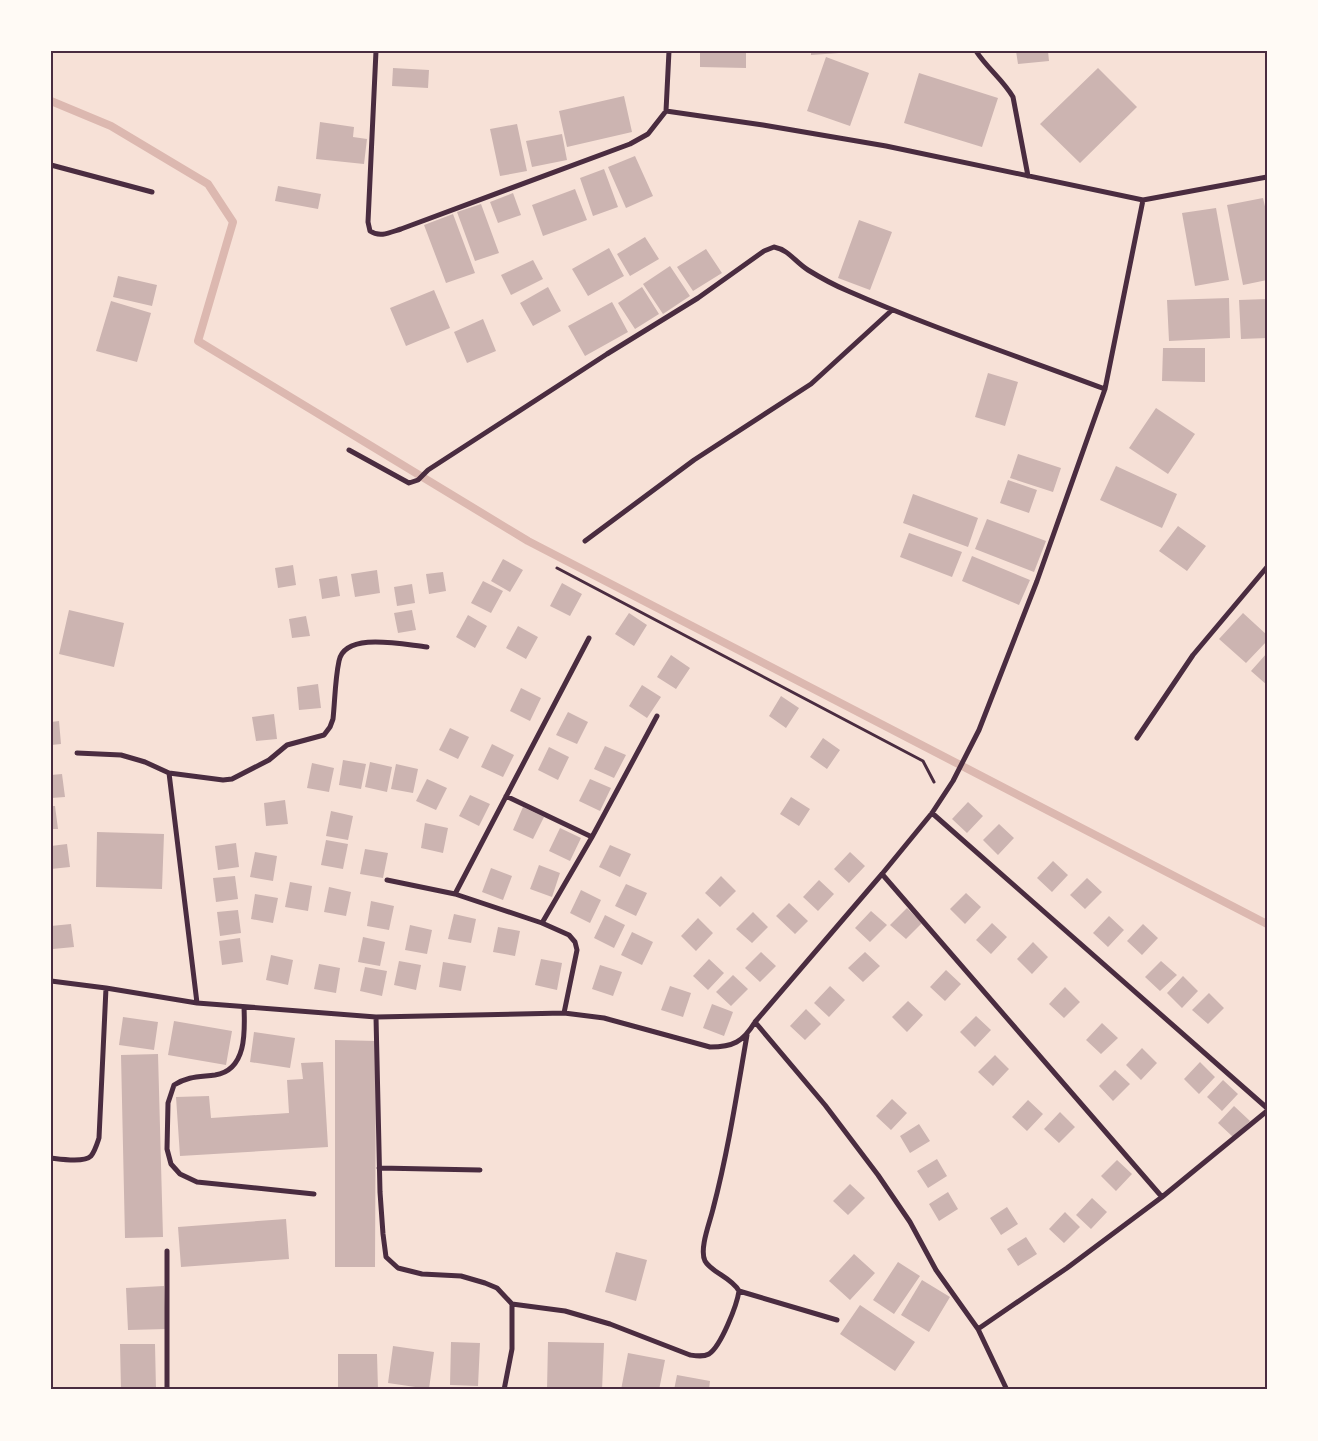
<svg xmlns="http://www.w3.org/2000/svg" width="1318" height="1441" font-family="'DM Sans',sans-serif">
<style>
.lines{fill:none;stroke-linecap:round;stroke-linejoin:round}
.stream{stroke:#dcb8b0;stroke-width:8}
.building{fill:#ccb4b1}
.path{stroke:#4a2c40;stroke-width:3}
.minor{stroke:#4a2c40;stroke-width:5}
.neatline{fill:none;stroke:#4a2c40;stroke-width:2}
</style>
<rect width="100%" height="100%" fill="#f7e1d7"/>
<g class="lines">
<!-- stream -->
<path class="stream" d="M51 101 111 126 208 184 233 222 198 341 528 541 1267 924"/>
</g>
<!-- building -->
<path class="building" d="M700 51 746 53V68L700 67Z
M811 51H839V53L811 55Z
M1016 51H1048L1049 61 1018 64Z
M826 57 869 73 850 126 807 111Z
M393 68 429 70 428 88 392 86Z
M1098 68 1137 107 1080 163 1040 124Z
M919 73 998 98 982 147 904 123Z
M624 96 632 132 567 147 559 111Z
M320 122 354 127 353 137 367 139 364 164 316 159Z
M517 124 527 171 500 176 490 129Z
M562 134 567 160 532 167 526 141Z
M635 156 653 196 626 208 608 167Z
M604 169 618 207 593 216 580 178Z
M278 186 321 194 318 209 275 201Z
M575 189 587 220 543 236 532 205Z
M513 193 521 215 498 223 490 202Z
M1263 198 1267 215V280L1243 285 1227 205Z
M481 204 499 253 475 261 457 212Z
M1216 208 1229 280 1195 286 1182 213Z
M453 214 475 273 446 283 424 225Z
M859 220 892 232 870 290 838 278Z
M645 237 659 259 630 276 617 254Z
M609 248 624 276 588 296 572 269Z
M706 249 722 273 693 291 677 267Z
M533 260 543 279 511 295 501 275Z
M670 266 690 296 663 314 643 284Z
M118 276 157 285 152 306 113 297Z
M548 287 561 311 533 326 520 303Z
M642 287 659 314 635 329 618 303Z
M434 290 450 328 406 346 390 308Z
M1229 298 1230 338 1169 341 1167 300Z
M1267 299V338L1241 339 1239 300Z
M111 301 151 313 137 362 96 351Z
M612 302 628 332 585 356 568 326Z
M483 319 496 351 467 363 454 332Z
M1163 348H1205V382L1162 381Z
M988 373 1018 382 1005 426 975 417Z
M1156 408 1195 434 1168 474 1129 448Z
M1018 454 1061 468 1053 492 1010 478Z
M1116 466 1177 494 1162 528 1100 500Z
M1008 480 1037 490 1029 513 1000 503Z
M913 494 978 518 968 547 903 523Z
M987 519 1046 541 1034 572 975 549Z
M1178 526 1206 546 1187 571 1159 551Z
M909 533 962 552 952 577 900 557Z
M972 556 1030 580 1019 605 962 581Z
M503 559 523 570 510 592 491 581Z
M293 565 296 585 278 588 275 568Z
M377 570 380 593 355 597 351 574Z
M443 572 446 591 429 594 426 574Z
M337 576 340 596 322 599 319 579Z
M483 581 503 591 491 613 471 603Z
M562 583 582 594 570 616 550 606Z
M412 584 415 603 397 606 394 587Z
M69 610 124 623 114 667 59 654Z
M412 610 416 630 398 633 394 613Z
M629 613 647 625 634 646 615 634Z
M1243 613 1267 635V641L1246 663 1219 639Z
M468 615 487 626 475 648 456 637Z
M306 616 310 636 292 638 289 619Z
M518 626 538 637 526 659 506 648Z
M1267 653V685L1251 671Z
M671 655 690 668 676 689 657 677Z
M318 684 321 708 299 710 297 687Z
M642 685 661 697 647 718 629 706Z
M521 688 541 698 530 721 510 711Z
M781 696 799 708 786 728 769 716Z
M568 712 588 722 577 744 556 735Z
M274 714 277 739 256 741 252 717Z
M59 721 61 744 51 745V722Z
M450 728 469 737 458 759 439 750Z
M823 738 840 750 827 769 810 757Z
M492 744 514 755 503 777 481 767Z
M605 746 626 755 614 778 594 769Z
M549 747 569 757 558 780 538 770Z
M343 760 366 764 361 789 339 785Z
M370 762 392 767 387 792 365 787Z
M312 763 334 768 329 792 307 788Z
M396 764 418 769 413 793 391 789Z
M62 774 65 797 51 798V775Z
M427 779 447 788 436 810 416 801Z
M590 779 611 788 600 811 579 801Z
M470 795 490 804 479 826 459 816Z
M791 797 810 809 799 826 780 814Z
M285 800 288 824 266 826 264 803Z
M968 802 983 816 967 833 952 819Z
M51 806H55L58 829H51Z
M523 807 544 817 533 839 513 830Z
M331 811 353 816 348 840 326 836Z
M425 823 448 828 443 853 421 848Z
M999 824 1014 838 998 855 983 840Z
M560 828 581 838 570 861 549 851Z
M97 832 164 834 162 889 96 887Z
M326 840 348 844 343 869 321 865Z
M236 843 239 867 218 870 215 846Z
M67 844 70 867 51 869V846Z
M610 845 631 854 620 877 599 867Z
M365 849 388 853 383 878 360 874Z
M255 852 277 856 273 881 250 877Z
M850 852 865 866 849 883 834 869Z
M1053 861 1068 875 1052 892 1037 878Z
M539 865 560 873 552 897 530 889Z
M491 868 512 876 503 900 482 892Z
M235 876 238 899 216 902 213 878Z
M721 876 736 891 720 907 705 893Z
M1087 878 1102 892 1085 909 1070 895Z
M819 880 834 894 818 911 803 897Z
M290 882 312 886 308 911 285 907Z
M626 884 647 893 636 916 615 906Z
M329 887 351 892 346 916 324 912Z
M581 890 601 900 590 923 570 913Z
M966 893 981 907 965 924 950 909Z
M255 894 278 898 273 923 251 919Z
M371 901 394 906 389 930 367 926Z
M789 903 808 921 795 934 776 916Z
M907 908 922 923 906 939 890 925Z
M238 910 241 933 220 936 217 912Z
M871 911 887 925 870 942 855 928Z
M753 912 768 927 752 943 736 929Z
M454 914 476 919 471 943 448 939Z
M605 915 625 925 614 948 594 938Z
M1109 916 1124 930 1108 947 1093 933Z
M698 918 713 933 696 951 681 936Z
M992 923 1007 937 991 954 976 940Z
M71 924 74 947 53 949 51 926Z
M1143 924 1158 938 1142 955 1127 941Z
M410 925 432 930 427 954 405 950Z
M498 927 520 931 515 956 493 952Z
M632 932 653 942 642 965 621 955Z
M363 937 385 942 380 966 358 962Z
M240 938 243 962 222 965 219 941Z
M1033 942 1048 957 1032 974 1017 959Z
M761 952 776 966 760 982 745 968Z
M865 952 880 966 863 982 848 968Z
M271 955 293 960 288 985 266 980Z
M541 959 562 963 557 990 535 985Z
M709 959 724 973 708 990 693 976Z
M399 961 421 965 416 990 394 985Z
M1161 961 1177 975 1160 991 1145 977Z
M443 962 466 966 461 991 439 987Z
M319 964 340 968 336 993 314 989Z
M600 965 622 972 613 996 592 989Z
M365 967 387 971 382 996 360 991Z
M946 970 961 984 945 1001 930 987Z
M733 975 748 989 731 1006 716 992Z
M1183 976 1198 991 1182 1008 1167 993Z
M670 986 691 993 683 1017 661 1010Z
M830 986 845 1000 829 1017 814 1003Z
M1065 987 1080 1002 1064 1018 1049 1004Z
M1209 993 1224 1008 1208 1024 1192 1010Z
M908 1001 923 1015 907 1032 892 1017Z
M712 1004 733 1012 724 1036 703 1028Z
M806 1009 821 1024 805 1040 790 1026Z
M976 1016 991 1030 975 1047 960 1032Z
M123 1017 158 1022 154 1050 119 1045Z
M174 1021 232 1031 226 1065 168 1055Z
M1102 1023 1118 1038 1101 1054 1086 1040Z
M254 1032 295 1038 290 1068 250 1062Z
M335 1040 376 1041 375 1267H335Z
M1142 1048 1157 1063 1141 1080 1126 1065Z
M158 1054 163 1237 125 1238 121 1055Z
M995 1055 1009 1069 993 1086 978 1072Z
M323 1062 328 1147 180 1156 176 1097 209 1096 211 1118 289 1113 287 1080 303 1079 301 1063Z
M1200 1062 1215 1077 1199 1094 1184 1079Z
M1115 1070 1130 1084 1113 1101 1099 1086Z
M1223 1080 1238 1094 1222 1111 1207 1097Z
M892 1099 907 1113 891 1130 876 1116Z
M1028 1100 1043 1114 1027 1131 1012 1117Z
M1234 1106 1250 1121 1233 1137 1218 1123Z
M1060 1112 1075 1127 1059 1143 1044 1129Z
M919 1124 930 1141 910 1153 900 1136Z
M937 1159 947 1176 928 1188 917 1171Z
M1117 1160 1132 1174 1116 1191 1101 1176Z
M850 1184 865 1198 848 1215 833 1201Z
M948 1192 958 1209 939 1221 929 1204Z
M1092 1198 1107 1212 1091 1229 1076 1215Z
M1007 1207 1018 1224 1001 1235 990 1218Z
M1065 1212 1080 1227 1064 1243 1049 1229Z
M286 1219 289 1259 181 1267 178 1227Z
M1026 1237 1037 1254 1018 1266 1007 1249Z
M616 1252 647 1260 636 1301 605 1292Z
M854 1254 875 1273 850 1300 829 1281Z
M898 1262 920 1276 894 1314 873 1300Z
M922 1280 950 1297 929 1332 901 1315Z
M164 1286 166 1329 128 1330 126 1288Z
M860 1305 915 1342 895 1371 840 1334Z
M451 1342 480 1343 478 1386 450 1385Z
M548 1342 604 1343 602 1390H547Z
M120 1344H155L156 1390H121Z
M393 1346 434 1352 429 1389 388 1383Z
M628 1353 665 1360 659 1390H621Z
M338 1354H377L378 1390H338Z
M677 1375 710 1381 709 1390H674Z"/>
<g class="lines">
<!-- path -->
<path class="path" d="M557 568 923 761 934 782"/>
<!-- minor -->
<path class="minor" d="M376 51 368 222 370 231C380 238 391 232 401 229L630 144 648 134 666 111 763 125 886 146 1143 200 1267 177
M976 51C987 68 1003 80 1013 97L1028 176
M666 111 669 51
M51 165 152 192
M349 450 409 483 418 480 428 470 607 354 698 298 764 251 774 247C789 250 795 262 808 270 821 278 834 285 848 291 932 328 1020 357 1105 389
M585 541 694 460 811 384 892 310
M1137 738 1193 655 1267 567
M77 753 121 755 145 762 169 773 197 1003
M169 773 223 780 232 779 269 760 287 745 324 735 330 727 333 719C335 700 335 680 339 661 345 631 404 645 427 647
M506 796 592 837
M932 813 1267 1108
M882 874 1162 1197
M387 880 455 894 542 923 569 935 575 942 577 950 564 1013
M455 894 589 638
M542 923 592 837 657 716
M51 981 106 988 197 1003 376 1017 564 1013 604 1018 710 1047C733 1047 743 1042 755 1022L882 874 932 813 953 781 979 730 1037 581 1105 389 1143 200
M244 1007C245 1031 247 1070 215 1075 199 1077 188 1076 174 1085L168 1103 167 1149 171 1164 180 1174 197 1182 314 1194
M376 1017 380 1192 383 1234 386 1257 398 1268 422 1274 461 1276 485 1283 497 1288 512 1304V1349L504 1390
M755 1022 825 1105 878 1175 910 1222 936 1270 978 1329 1007 1390
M51 1158C60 1159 84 1163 91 1156 95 1151 97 1144 99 1138L106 988
M379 1168 480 1170
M739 1291 837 1320
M512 1304 565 1311 610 1324 690 1355C697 1356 703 1357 709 1354 721 1346 737 1305 739 1291 731 1277 712 1273 705 1261 699 1249 710 1222 713 1209 728 1152 737 1093 747 1035
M978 1329 1067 1268 1162 1197 1267 1111
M167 1390V1251"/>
</g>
<!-- border -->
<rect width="1318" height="1441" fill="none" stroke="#fffaf5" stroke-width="105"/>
<rect x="52" y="52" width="1214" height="1336" class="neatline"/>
</svg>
